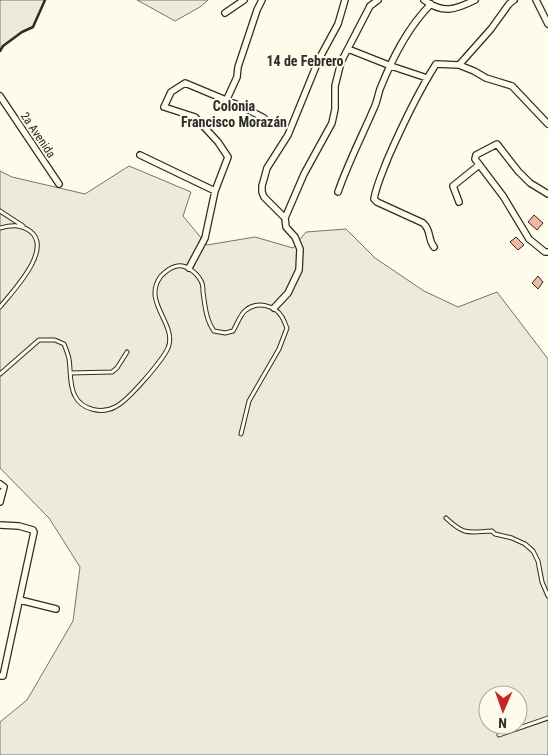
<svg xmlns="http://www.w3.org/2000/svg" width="548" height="755" font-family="'Roboto Condensed',sans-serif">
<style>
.green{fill:#ecebdb;stroke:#74746e;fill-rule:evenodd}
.building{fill:#f2b8a0;stroke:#2b2b2b}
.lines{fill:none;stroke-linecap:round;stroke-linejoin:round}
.service-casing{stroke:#2b2b2b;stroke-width:5}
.minor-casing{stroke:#2b2b2b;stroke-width:8}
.service{stroke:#fdfbea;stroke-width:3}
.minor{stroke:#fdfbea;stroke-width:5.5}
.wall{stroke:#2b2b2b;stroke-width:2.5}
.labels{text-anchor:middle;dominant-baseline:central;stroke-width:4;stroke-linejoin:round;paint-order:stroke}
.street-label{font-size:12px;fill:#2b2b2b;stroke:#fdfbea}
.neighbourhood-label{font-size:14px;font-weight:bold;fill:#2b2b2b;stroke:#fdfbea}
</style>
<rect width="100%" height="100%" fill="#fdfbea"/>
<!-- green -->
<path class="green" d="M0 0H45L33 27 22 32 3 46 0 51Z
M137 0H208L200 7 175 21Z
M129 166 191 192 183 216 207 245 255 237 293 248 306 232 346 229 375 258 424 291 458 307 497 292 548 359V755H0V722L27 700 73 621 80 567 49 518 0 468V171L12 177 85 194ZM488 695H518V725H488Z"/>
<!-- building -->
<path class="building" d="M534 215 543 223 537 230 528 222Z
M516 237 524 245 518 250 510 242Z
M538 276 543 282 538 289 532 283Z"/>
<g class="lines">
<!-- service casing -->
<g class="service-casing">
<path id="service" d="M0 211 23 226
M0 228C11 225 20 224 30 231 54 249 12 292 0 307
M70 373 112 372 117 368 127 352
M0 374 39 340H55L64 344C66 349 68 354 69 359 71 371 69 385 75 396 82 410 102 414 115 407 128 401 162 361 168 348 178 324 141 302 161 276 165 272 171 267 177 266 186 264 197 273 201 281 203 284 203 289 203 292 205 306 206 320 214 331L225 333 233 331C237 325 240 314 246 310 257 301 275 305 282 317 284 320 285 324 287 328L279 349 249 401 241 434
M446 518C465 536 468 532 492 531L495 534 512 538 525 544 533 551 538 561 542 582 548 596
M499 735 548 718"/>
</g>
<!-- minor casing -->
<g class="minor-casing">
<path id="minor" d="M424 0C443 14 455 10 475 0
M536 0 548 24
M225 13 244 0
M348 49 391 66 427 78
M459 65 491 29 509 4 514 0
M0 96 59 184
M226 101 237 77 238 67 257 10 262 0
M140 155 215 191
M338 192C348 163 362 136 374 108 377 102 378 95 380 89 392 59 407 28 431 4
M548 194 530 183 518 171 497 144 476 155 475 159 503 196 529 239 545 252H548
M459 202 453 186 479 165
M285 218 264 197 262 192V186L267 168 288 135 319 59 338 24 345 0
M434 247C427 238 432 231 423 223L377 202 374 199C376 186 383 171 388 158 402 126 417 94 436 64L459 65 474 71 486 78 512 86 548 124
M189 268 205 238 215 191 228 157 218 142 195 117 164 107 171 92 185 83 245 108 264 118
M274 308 288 293 299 270 300 249 295 237 286 227 285 218 304 174 332 123 335 109V86L341 62 370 6 378 0
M0 484 4 487 0 502
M0 525 19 526 33 530 34 532 3 676H0
M20 600 56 609"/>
</g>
<!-- service -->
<use href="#service" class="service"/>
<!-- minor -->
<use href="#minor" class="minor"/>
<!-- wall -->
<path class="wall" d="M0 51 3 46 22 32 33 27 45 0"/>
</g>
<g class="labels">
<!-- street labels -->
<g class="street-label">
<text transform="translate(38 135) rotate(56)">2a Avenida</text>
</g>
<!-- neighbourhood labels -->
<g class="neighbourhood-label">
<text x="305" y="61">14 de Febrero</text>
<text x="234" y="106">Colonia<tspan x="234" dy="16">Francisco Morazán</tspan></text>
</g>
</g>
<!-- north arrow -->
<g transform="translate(503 710) rotate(182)"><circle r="24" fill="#fdfbea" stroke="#a9a89e"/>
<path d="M0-4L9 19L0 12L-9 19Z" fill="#c62828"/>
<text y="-8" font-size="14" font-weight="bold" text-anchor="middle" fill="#2b2b2b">N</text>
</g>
</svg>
